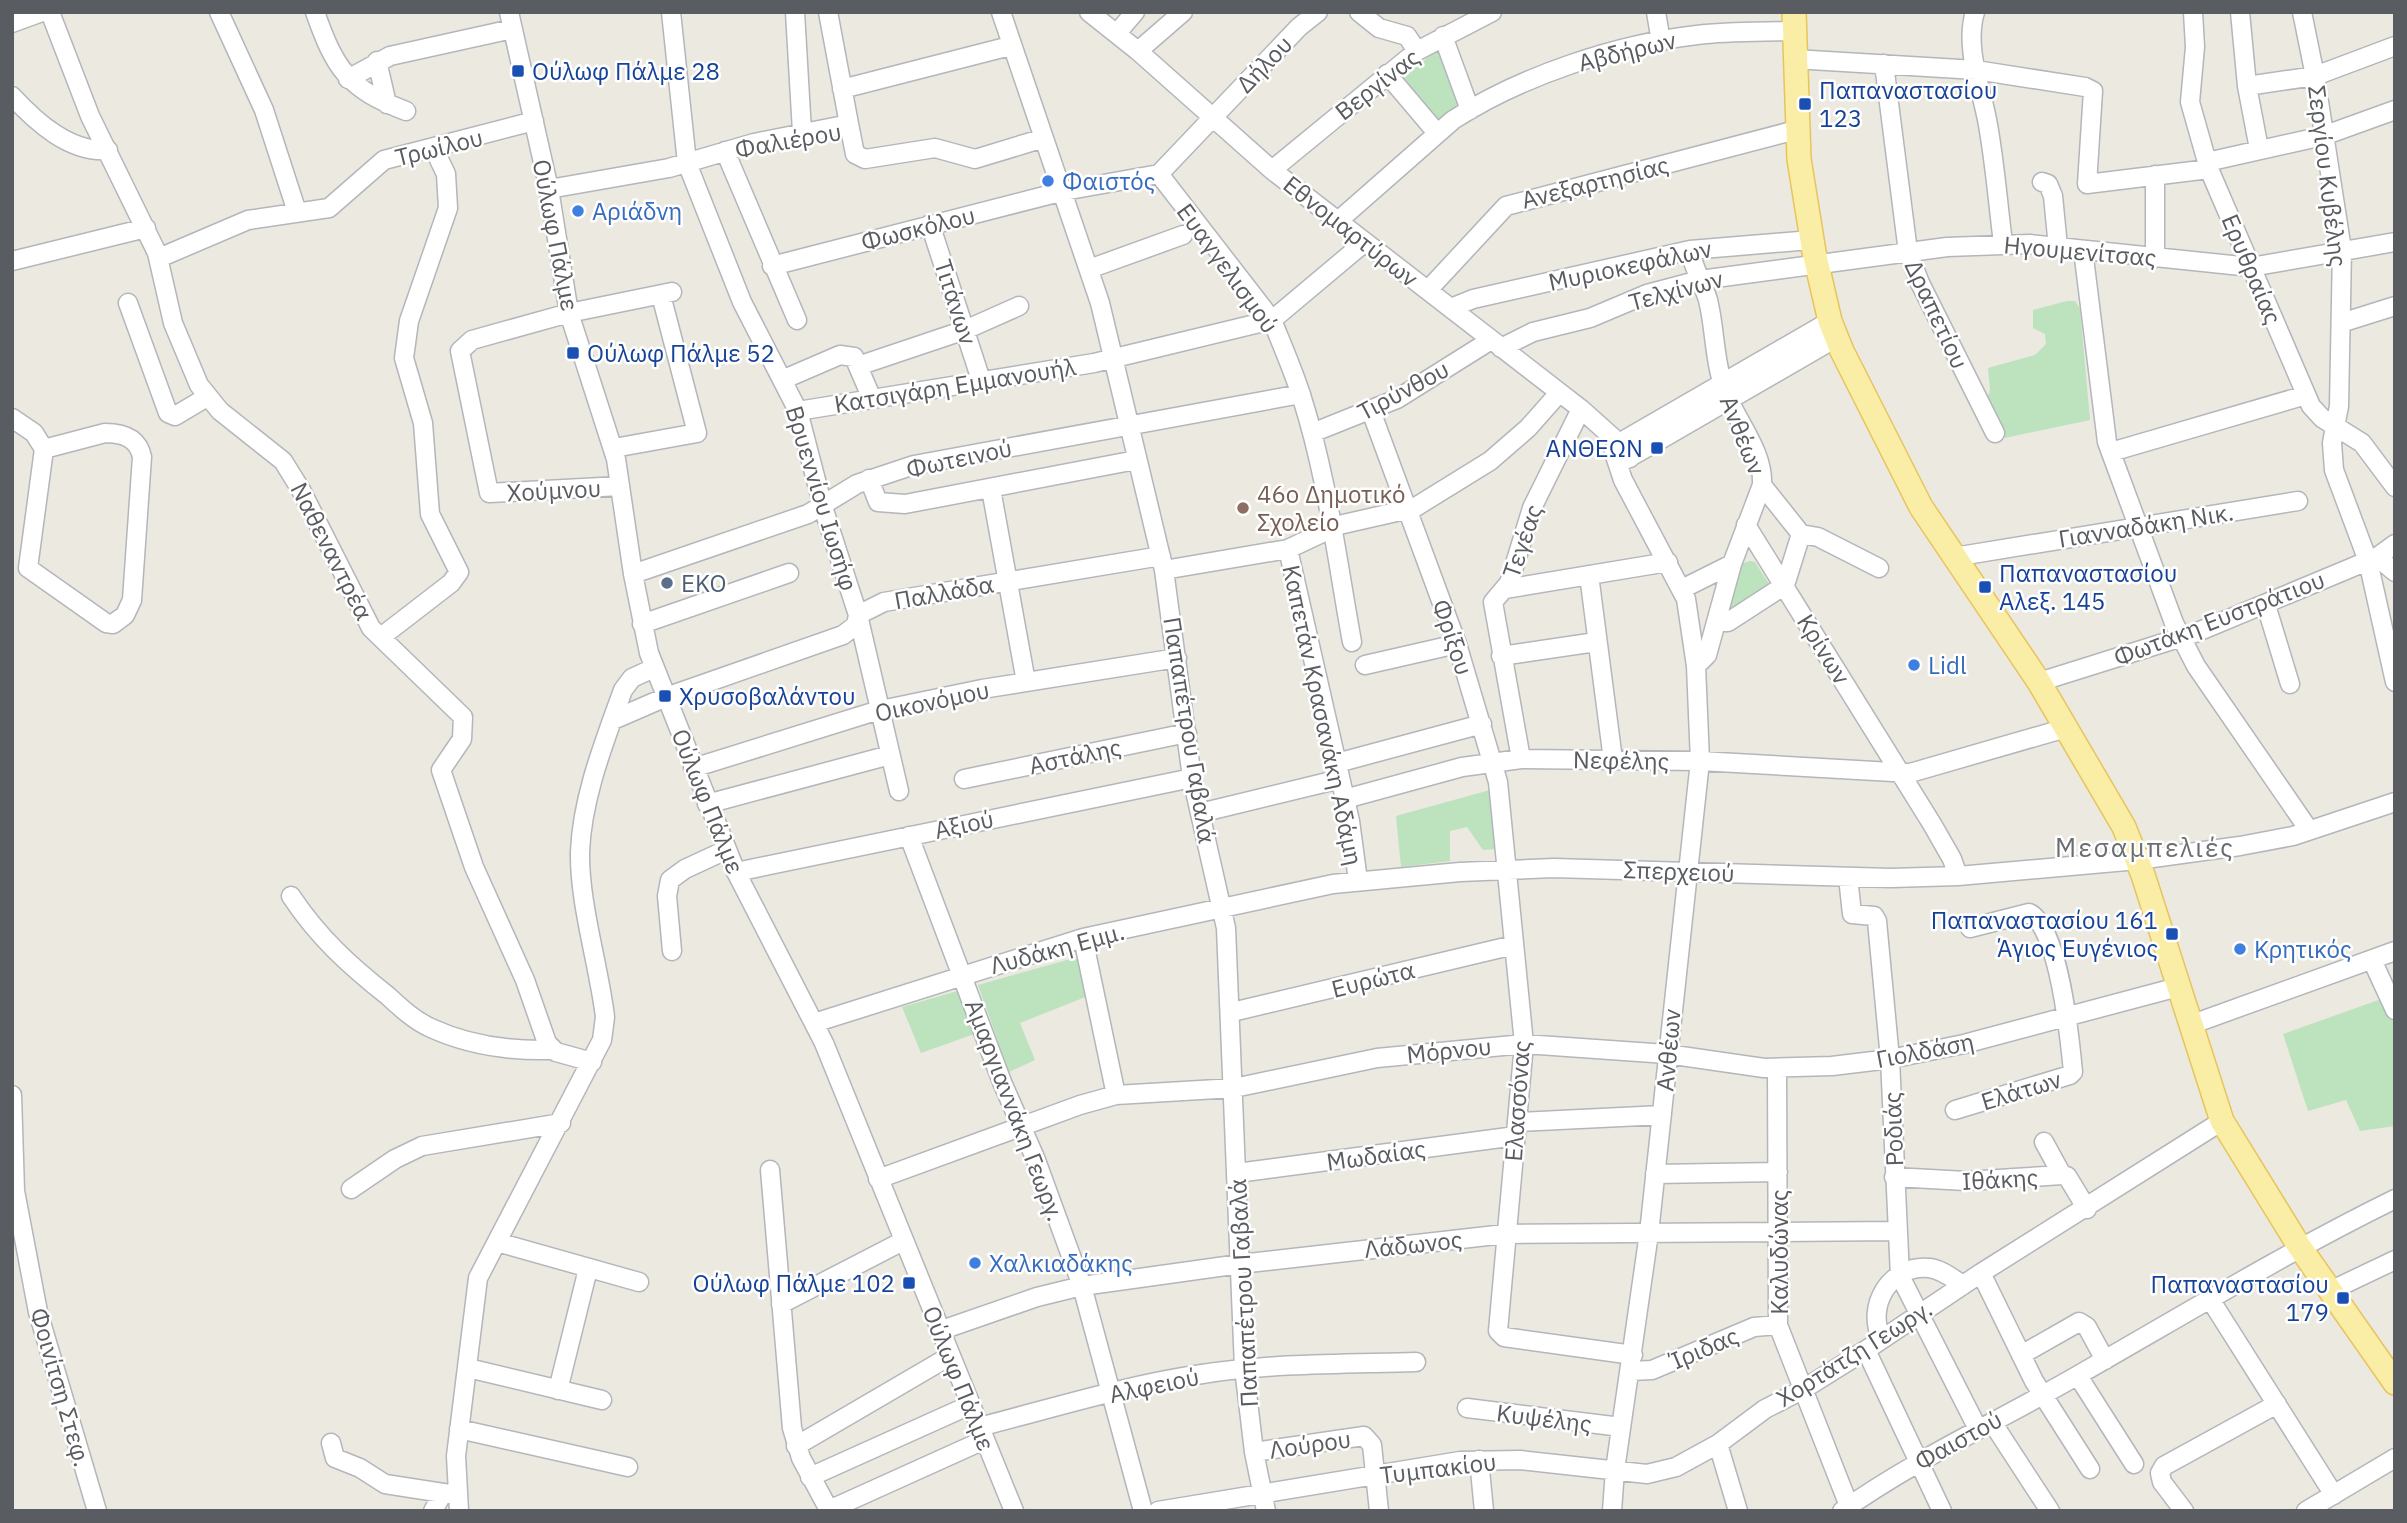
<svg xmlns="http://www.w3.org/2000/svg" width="2407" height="1523" font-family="'IBM Plex Sans',sans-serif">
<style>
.green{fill:#bde2be}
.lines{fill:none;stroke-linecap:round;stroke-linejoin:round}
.minor-casing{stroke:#b3b6ba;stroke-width:21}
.major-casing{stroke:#e8c45c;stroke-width:26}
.minor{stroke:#fff;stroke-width:18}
.major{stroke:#faeea6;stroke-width:23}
.transit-dot{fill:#1a4fb4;stroke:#fff;stroke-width:2.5}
.shop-dot{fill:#3f7fe0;stroke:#fff;stroke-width:2.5}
.education-dot{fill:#8d6e63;stroke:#fff;stroke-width:2.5}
.service-dot{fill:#5c6f8a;stroke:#fff;stroke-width:2.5}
.labels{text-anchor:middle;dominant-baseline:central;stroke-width:5;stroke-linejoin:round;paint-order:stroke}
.street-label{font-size:24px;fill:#595c60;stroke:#fff}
.transit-label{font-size:24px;fill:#164399;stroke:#fff;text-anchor:start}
.shop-label{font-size:24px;fill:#366cbe;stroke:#fff;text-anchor:start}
.education-label{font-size:24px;fill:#785e54;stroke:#fff;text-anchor:start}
.service-label{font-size:24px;fill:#4e5e75;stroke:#fff;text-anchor:start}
.neighbourhood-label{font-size:26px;letter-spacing:2px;fill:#6a6e72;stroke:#fff}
</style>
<rect width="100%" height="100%" fill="#ebe9e0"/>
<!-- green -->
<path class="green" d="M1439 47 1462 107 1441 128 1401 81Z
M2067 301H2075L2080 309 2090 420 2005 438 1987 399 1990 390 1988 368 2035 355 2046 344 2045 334 2033 328V310Z
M1750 561 1755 562 1771 587 1727 614 1740 564Z
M1490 790 1495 849 1483 850 1467 827 1450 831V861L1401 867 1396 816Z
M1081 956 1088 996 1020 1023 1035 1060 1009 1072 978 985Z
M961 990 977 1033 921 1053 902 1007Z
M2384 998 2395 1022V1126L2360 1131 2346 1100 2308 1111 2283 1034Z"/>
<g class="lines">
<!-- minor casing -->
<g class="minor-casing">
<path id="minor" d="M50 12 90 116 157 253 173 323 199 385 220 411 283 461 301 490 371 628 463 717 462 739 441 770 474 867 525 980 547 1043 556 1052 592 1062
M219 12 264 110 297 212
M315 12C335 69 348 89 406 111
M509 12 549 189 569 313 616 459 633 574 649 653 736 872 824 1043 1014 1511
M671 12 687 163 742 302 798 411 823 507 858 615 899 791
M795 12 802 132
M828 12 849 124
M1001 12 1100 303 1164 570 1192 778 1226 928 1244 1368 1254 1452 1266 1511
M1089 12 1138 51 1272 170 1581 409 1619 443 1630 458
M1359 12 1379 28 1407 36 1417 51
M1656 12 1661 42
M1975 12C1964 48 1982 89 1988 125 1995 164 1998 204 2003 243
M2193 12 2195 47 2190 102 2209 169 2311 406 2322 418 2362 443 2395 487
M2240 12 2247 86 2259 149
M2302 12 2315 76 2342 250 2339 406 2332 443 2334 470 2368 561 2395 682
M12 23 42 12
M1117 33 1135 12
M1443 36 1470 110
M1138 51 1183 12
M1794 59 1976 70 2085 87 2093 91 2087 184 2209 169
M377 61 387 104
M1884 64 1908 252 1920 283 1995 433
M1387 74 1437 133
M348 79 390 56 512 29
M2247 86 2315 76 2395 46
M842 89 1010 46
M12 96C36 122 70 153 108 150
M725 151 797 320
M2207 162 2323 136 2395 110
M1272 170 1417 51 1492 12
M1159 174 1272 320C1282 345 1293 370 1301 395 1327 475 1337 560 1352 642
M2155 175V258
M2042 182 2048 184 2053 196 2058 247
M549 189 669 168 754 143 849 124 855 154 865 159 935 148 975 159 1044 138
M1338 221 1453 120C1521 76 1617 44 1697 35 1728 31 1762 32 1794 31
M930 224 981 380
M1690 250C1693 268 1703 283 1708 300 1715 328 1714 358 1723 385 1733 418 1764 449 1762 485L1732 564 1707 655 1696 666
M2083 250 2107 442 2174 623 2196 666 2309 830
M159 258 248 220 329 208 384 160 534 121
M12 261 146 228
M772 266 1064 191 1159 174 1299 27 1318 12
M1089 269 1183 235
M1428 290 1506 206 1796 130
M128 303 168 413 175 416 207 397
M1451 308 1473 299 1690 250 1811 240
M2341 323 2395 306
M1501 348 1533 332 1590 318 1647 294 1700 280 1947 247 2030 244 2251 267 2395 242
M858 366 965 330 1019 306
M782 380 840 355 854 357 872 399
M798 411 1094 363 1272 320 1365 242
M1371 411 1457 644 1498 782 1524 1044 1498 1331 1504 1337 1633 1355
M12 418 34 433 44 449
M105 433C123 433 138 438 142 457L132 600 125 615 113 624 106 623 28 568 44 449Z
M1312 433 1397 399 1491 340
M614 448 697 433 661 295
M2111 452 2306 395
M1620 463 1836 338
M869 479 878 502 905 504 1136 460
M1762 485 1801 534 1818 537 1879 568
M620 486 489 493 460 351 472 340 569 313 672 292
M991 489 1026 682
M1746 525 1932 824 1952 859 1958 876
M1288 549 1350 821 1358 881
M1954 557 2298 501
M2377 557 2395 572
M1164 570 1288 549 1339 525 1414 508 1490 461 1528 428 1559 393
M633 574 808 514 857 484 914 465 1301 394
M1589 575 1613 760
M1505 589 1668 562
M1682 589 1732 564
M2266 605 2290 684
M1718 622H1728L1785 585 1801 534
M642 624 789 573
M381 637 451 583 459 572 430 514 423 423 404 358 409 321 448 208 446 174 434 149
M1501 656 1596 642
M1365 665 1457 644
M2039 682 2195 633 2377 557 2395 544
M613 720 666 697 843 635 856 625 858 615 884 602 1161 556
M1521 759 1493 602 1509 583 1532 508 1581 409
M1337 763 1482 724
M693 768 876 711 982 689 1177 658
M964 779 1187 733
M1345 799 1462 767 1521 759 1700 761 1910 773 2066 728
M707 804 890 755
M1200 813 1340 779
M909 836 1002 1082 1036 1160 1082 1286 1143 1511
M736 872 1192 778
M1848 877 1852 914 1874 916 1877 921 1890 1059 1900 1276 1978 1429
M291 896C318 937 350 966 388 996 401 1008 415 1021 431 1028 468 1045 511 1051 551 1050
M1083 938 1116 1095
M672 951 667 896 670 880 685 869 726 850
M2372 960 2395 1010
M1232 1012 1514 945
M814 1023 1083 938 1333 884 1460 872 1554 868 1891 878 1958 876 2138 860 2240 846 2293 836 2395 802
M2190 1025 2395 951
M1777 1068 1778 1325 1851 1511
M12 1095 15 1191 38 1312 97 1511
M1955 1110 2070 1075 2073 1072C2070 1040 2059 926 2029 913L1970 928
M1517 1122 1662 1115
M2044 1142 2062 1175
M770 1170 792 1428 801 1458 829 1510 984 1440
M1237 1173 1516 1136
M1655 1174 1778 1172
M1894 1177 1966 1181 2062 1175 2067 1176 2087 1209
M878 1179 1080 1105 1116 1095 1234 1088 1377 1058 1524 1044 1667 1054 1764 1068 1832 1066 1890 1059 1964 1044 2178 987
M351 1189 395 1159 422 1146 561 1123
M497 1242 639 1282
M1981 1273 2034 1381 2090 1469
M2330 1291 2395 1260
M2210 1299 2334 1495
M781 1304 903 1241
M939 1331 1037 1297 1082 1286 1240 1264 1505 1234 1896 1231
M1882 1339C1865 1307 1890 1264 1929 1268 1941 1269 1952 1278 1963 1285
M1866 1350 1942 1511
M2021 1355 2079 1322 2087 1327 2105 1360
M468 1368 602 1400
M1631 1371 1652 1370 1754 1327 1778 1325
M2078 1376 2134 1464
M558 1390 588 1269
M1467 1408 1621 1427
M1992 1422 2050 1511
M979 1427C1053 1408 1127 1385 1202 1374 1273 1363 1345 1364 1416 1362
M459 1429 628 1467
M331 1443 335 1458 360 1468 385 1484 456 1495
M1718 1444 1738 1511
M796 1446 950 1356
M1254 1452 1364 1436 1372 1445 1379 1511
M1479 1460 1484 1511
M810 1477 970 1405
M433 1511 443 1493
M459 1511 456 1456 478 1278 602 1040 605 1017C599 966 579 903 580 852 582 797 605 740 623 690L632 678 654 668
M1158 1511 1460 1461 1520 1460 1647 1474 1676 1467 1718 1444 1765 1409 1802 1390 1866 1350 1981 1273 2222 1121
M1612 1511 1615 1470 1649 1233 1700 761 1696 666 1686 599 1623 480 1614 453 1619 443 1830 321
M1842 1511C1917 1458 2001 1420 2080 1374 2185 1314 2287 1252 2395 1199
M2184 1511 2162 1482 2160 1473 2164 1466 2277 1404
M2306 1511 2395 1458"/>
</g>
<!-- major casing -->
<g class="major-casing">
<path id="major" d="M1794 12 1799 159 1814 252 1830 321 1842 351 1921 507 2039 682 2124 827 2143 875 2222 1121 2299 1246 2395 1383"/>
</g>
<!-- minor -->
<use href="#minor" class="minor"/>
<!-- major -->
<use href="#major" class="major"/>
</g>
<!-- markers -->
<g class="transit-dot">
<rect x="511" y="64" width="14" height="14" rx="3.5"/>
<rect x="1798" y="97" width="14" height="14" rx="3.5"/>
<rect x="566" y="346" width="14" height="14" rx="3.5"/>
<rect x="1650" y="441" width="14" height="14" rx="3.5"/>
<rect x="1978" y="580" width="14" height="14" rx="3.5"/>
<rect x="658" y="689" width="14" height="14" rx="3.5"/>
<rect x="2165" y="927" width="14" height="14" rx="3.5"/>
<rect x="902" y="1276" width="14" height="14" rx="3.5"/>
<rect x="2336" y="1291" width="14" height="14" rx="3.5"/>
</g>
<g class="shop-dot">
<circle cx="1048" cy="181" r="7"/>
<circle cx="578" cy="211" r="7"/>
<circle cx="1914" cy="665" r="7"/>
<circle cx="2240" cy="949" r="7"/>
<circle cx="975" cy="1263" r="7"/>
</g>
<circle class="education-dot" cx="1243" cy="508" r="7"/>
<circle class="service-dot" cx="667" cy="583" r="7"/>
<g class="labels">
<!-- street labels -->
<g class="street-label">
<text transform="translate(1627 51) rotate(-14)">Αβδήρων</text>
<text transform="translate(1264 64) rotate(-46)">Δήλου</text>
<text transform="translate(1377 84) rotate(-38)">Βεργίνας</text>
<text transform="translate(788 140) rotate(-10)">Φαλιέρου</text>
<text transform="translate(439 147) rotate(-14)">Τρωίλου</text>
<text transform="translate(2328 176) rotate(83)">Σεργίου Κυβέλης</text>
<text transform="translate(1595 182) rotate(-14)">Ανεξαρτησίας</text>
<text transform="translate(918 228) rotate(-14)">Φωσκόλου</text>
<text transform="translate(1351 231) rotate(38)">Εθνομαρτύρων</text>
<text transform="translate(556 235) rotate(79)">Ούλωφ Πάλμε</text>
<text transform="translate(2080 251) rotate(5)">Ηγουμενίτσας</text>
<text transform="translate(1630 265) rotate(-12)">Μυριοκεφάλων</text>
<text transform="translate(1228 268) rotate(54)">Ευαγγελισμού</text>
<text transform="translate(2252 269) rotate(67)">Ερυθραίας</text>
<text transform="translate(1676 290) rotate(-15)">Τελχίνων</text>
<text transform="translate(956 302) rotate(72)">Τιτάνων</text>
<text transform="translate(1937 314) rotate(65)">Δραπετίου</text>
<text transform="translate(955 385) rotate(-9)">Κατσιγάρη Εμμανουήλ</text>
<text transform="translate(1403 390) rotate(-28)">Τιρύνθου</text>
<text transform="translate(1743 435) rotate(68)">Ανθέων</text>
<text transform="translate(959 458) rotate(-12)">Φωτεινού</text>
<text transform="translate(554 490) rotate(-3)">Χούμνου</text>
<text transform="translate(822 498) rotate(73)">Βρυεννίου Ιωσήφ</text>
<text transform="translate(2146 525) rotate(-9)">Γιανναδάκη Νικ.</text>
<text transform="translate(1522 541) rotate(-71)">Τεγέας</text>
<text transform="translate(332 551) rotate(63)">Ναθεναντρέα</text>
<text transform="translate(944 592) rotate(-10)">Παλλάδα</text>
<text transform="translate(2219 618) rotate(-21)">Φωτάκη Ευστράτιου</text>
<text transform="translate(1453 637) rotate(71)">Φρίξου</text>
<text transform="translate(1824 649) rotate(58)">Κρίνων</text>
<text transform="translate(932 701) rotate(-12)">Οικονόμου</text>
<text transform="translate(1323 715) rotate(78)">Καπετάν Κρασανάκη Αδάμη</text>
<text transform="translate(1190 730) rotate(81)">Παπαπέτρου Γαβαλά</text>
<text transform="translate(1075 756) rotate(-12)">Αστάλης</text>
<text transform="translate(1621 760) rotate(1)">Νεφέλης</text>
<text transform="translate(708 801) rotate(68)">Ούλωφ Πάλμε</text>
<text transform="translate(964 824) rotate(-12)">Αξιού</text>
<text transform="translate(1679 871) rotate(2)">Σπερχειού</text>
<text transform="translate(1057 948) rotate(-15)">Λυδάκη Εμμ.</text>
<text transform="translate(1373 979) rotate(-14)">Ευρώτα</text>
<text transform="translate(1449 1050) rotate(-6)">Μόρνου</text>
<text transform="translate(1668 1050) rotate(-85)">Ανθέων</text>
<text transform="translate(1925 1050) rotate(-11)">Γιολδάση</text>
<text transform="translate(2021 1090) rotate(-17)">Ελάτων</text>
<text transform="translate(1517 1101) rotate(-86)">Ελασσόνας</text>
<text transform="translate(1015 1110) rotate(69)">Αμαργιαννάκη Γεωργ.</text>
<text transform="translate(1893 1129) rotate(-92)">Ροδιάς</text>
<text transform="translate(1376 1155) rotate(-8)">Μωδαίας</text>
<text transform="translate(2000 1179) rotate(-3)">Ιθάκης</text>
<text transform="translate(1413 1244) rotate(-6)">Λάδωνος</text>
<text transform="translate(1779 1252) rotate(-90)">Καλυδώνας</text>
<text transform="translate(1243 1293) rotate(-93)">Παπαπέτρου Γαβαλά</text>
<text transform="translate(1704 1348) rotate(-23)">Ίριδας</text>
<text transform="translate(1854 1353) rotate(-32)">Χορτάτζη Γεωργ.</text>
<text transform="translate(959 1378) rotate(68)">Ούλωφ Πάλμε</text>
<text transform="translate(1154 1385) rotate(-12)">Αλφειού</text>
<text transform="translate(61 1387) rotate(74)">Φοινίτση Στεφ.</text>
<text transform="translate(1544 1418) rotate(7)">Κυψέλης</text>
<text transform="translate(1958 1440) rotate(-29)">Φαιστού</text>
<text transform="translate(1310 1444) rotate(-8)">Λούρου</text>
<text transform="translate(1438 1468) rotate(-7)">Τυμπακίου</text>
</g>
<!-- transit labels -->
<g class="transit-label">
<text x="532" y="71">Ούλωφ Πάλμε 28</text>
<text x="1819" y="90">Παπαναστασίου<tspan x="1819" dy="28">123</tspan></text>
<text x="587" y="353">Ούλωφ Πάλμε 52</text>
<text x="1643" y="448" text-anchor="end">ΑΝΘΕΩΝ</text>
<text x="1999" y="573">Παπαναστασίου<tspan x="1999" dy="28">Αλεξ. 145</tspan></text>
<text x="679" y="696">Χρυσοβαλάντου</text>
<text x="2158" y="920" text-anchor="end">Παπαναστασίου 161<tspan x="2158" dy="28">Άγιος Ευγένιος</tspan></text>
<text x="895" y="1283" text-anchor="end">Ούλωφ Πάλμε 102</text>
<text x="2329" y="1284" text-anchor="end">Παπαναστασίου<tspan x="2329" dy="28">179</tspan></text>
</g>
<!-- shop labels -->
<g class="shop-label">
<text x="1062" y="181">Φαιστός</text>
<text x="592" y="211">Αριάδνη</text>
<text x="1928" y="665">Lidl</text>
<text x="2254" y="949">Κρητικός</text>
<text x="989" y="1263">Χαλκιαδάκης</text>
</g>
<!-- education labels -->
<g class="education-label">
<text x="1257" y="494">46ο Δημοτικό<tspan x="1257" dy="28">Σχολείο</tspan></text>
</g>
<!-- service labels -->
<g class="service-label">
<text x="681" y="583">EKO</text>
</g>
<!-- neighbourhood labels -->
<g class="neighbourhood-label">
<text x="2145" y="847">Μεσαμπελιές</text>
</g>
</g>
<!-- border -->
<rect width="2407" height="1523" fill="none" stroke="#595c60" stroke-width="28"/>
</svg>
